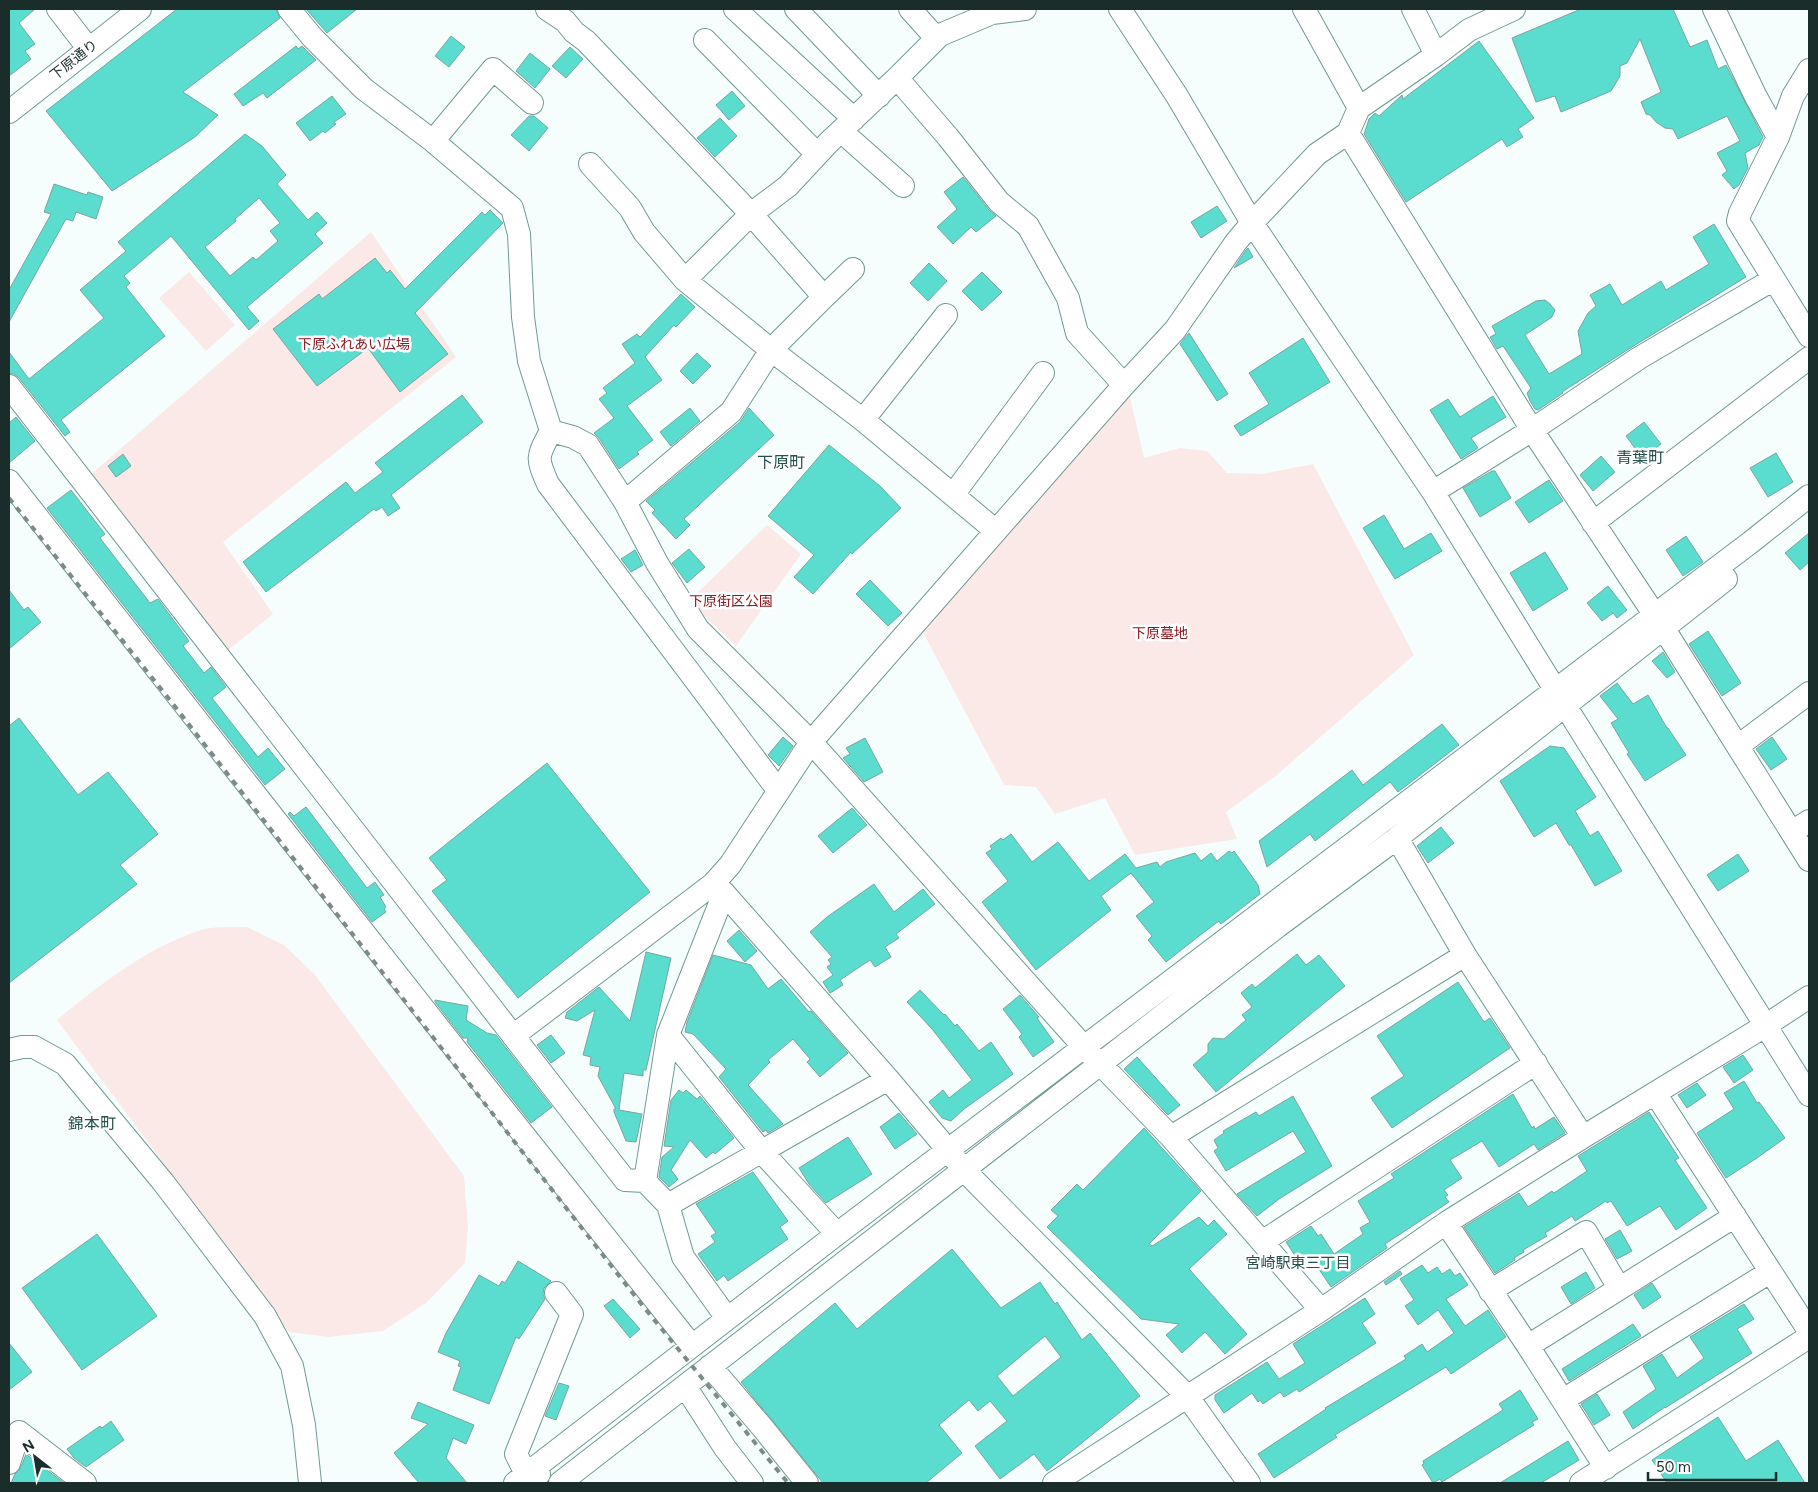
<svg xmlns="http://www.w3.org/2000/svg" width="1818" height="1492" font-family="Figtree,'Noto Sans JP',sans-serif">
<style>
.green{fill:#fbe9e8}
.building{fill:#5adcce;stroke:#79a6a0;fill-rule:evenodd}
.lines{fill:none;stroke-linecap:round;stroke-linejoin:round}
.minor-casing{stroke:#6e9a94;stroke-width:24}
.minor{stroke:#fff;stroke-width:22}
.rail{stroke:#7c8a88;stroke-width:4;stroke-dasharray:6 6;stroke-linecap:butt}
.labels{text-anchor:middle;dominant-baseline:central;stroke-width:5;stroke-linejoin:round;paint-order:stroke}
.street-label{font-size:14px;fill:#1b2d2b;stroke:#fff}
.park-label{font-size:14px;fill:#881921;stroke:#fff}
.neighbourhood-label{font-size:15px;fill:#26514c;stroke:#fff}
.quarter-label{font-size:16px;fill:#26514c;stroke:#fff}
</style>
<rect width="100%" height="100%" fill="#f5fefc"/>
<!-- green -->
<path class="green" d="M371 232 456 357 223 542 273 614 227 651 89 476Z
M189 272 235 325 206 351 159 298Z
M1127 384 1144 458 1180 448 1207 451 1227 473 1263 474 1313 464 1414 655 1277 775 1226 812 1237 839 1135 855 1105 798 1055 814 1036 787 1004 785 918 623Z
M767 525 801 554 736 646 698 610 691 599Z
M247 927 284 945 315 975 464 1176 468 1226 465 1263 426 1303 383 1331 328 1337 289 1332 57 1020C101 984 146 948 201 930 213 926 234 928 247 927Z"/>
<!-- building -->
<path class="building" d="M9 9H35L19 23 35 44 25 51 31 59 9 76Z
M177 9H276L280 18 183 92 218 115 195 137 112 191 46 111Z
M306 9H357L327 33Z
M1581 9H1673L1690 47 1707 40 1718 69 1726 65 1763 137 1759 145 1745 153 1748 168 1739 185 1734 189 1722 175 1727 171 1717 153 1740 141 1727 116 1678 139 1673 129 1665 128 1656 122 1650 115 1646 114 1641 102 1661 92 1640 39 1627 63 1620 66V76L1611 91 1561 112 1555 96 1536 102 1512 38Z
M451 36 465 47 449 67 435 56Z
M1479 41 1534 118 1518 129 1523 137 1507 147 1502 139 1406 202 1364 134 1369 119 1375 113 1379 116 1402 95 1403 99Z
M296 46 298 49 302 46 316 60 267 98 263 93 243 106 234 94Z
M570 47 583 59 566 78 552 66Z
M530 53 550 69 535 88 516 71Z
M732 91 745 106 729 120 716 105Z
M332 96 346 114 334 122 336 124 325 133 323 131 310 141 296 123Z
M529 116H534L548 128 529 151 511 135Z
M720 118 737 136 715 157 697 138Z
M245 134 262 146 286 175 277 184 308 220 317 212 327 223 315 234 323 243 247 307 259 321 249 330 171 236 124 276 130 283 126 287 165 336 61 420 70 432 65 436 19 378 14 374 9 373V352L29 379 104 318 80 290 126 251 118 242ZM259 198 280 223 270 231 278 241 256 260 253 257 230 276 205 247 236 221 235 219Z
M963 177 989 210 996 216 976 232 971 227 953 244 937 227 957 209 944 192Z
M54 184 87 195 88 192 103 197 96 219 76 212 73 221 66 219 9 322V290L51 214 44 212Z
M1217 206 1227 221 1201 238 1191 222Z
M490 210 503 223 415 313 448 354 400 392 368 348 317 386 273 329 319 294 322 299 375 258 387 273 390 270 405 289 482 212 485 215Z
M1714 224 1746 277 1632 347 1562 392 1563 393 1538 410 1535 409 1530 401 1527 393 1531 388 1503 346 1497 349 1490 337 1496 334 1492 326 1536 301 1545 300 1550 304 1555 310 1552 317 1525 335 1549 374 1582 354 1578 331 1588 313 1596 306 1590 295 1610 284 1622 305 1661 281 1666 290 1709 264 1693 237Z
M1248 248 1253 257 1234 268 1246 250Z
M929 263 947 281 928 301 910 283Z
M982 272 1002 292 982 311 962 291Z
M681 294 695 307 676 327 674 325 645 357 662 380 627 406 653 440 637 452 639 454 619 469 599 438 594 433 614 418 599 399 607 393 603 388 635 363 622 344 637 334 640 337Z
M1189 333 1228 394 1217 401 1180 344Z
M1303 338 1330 382 1241 436 1234 426 1269 404 1249 373Z
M697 353 711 366 693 384 680 371Z
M462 395 483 422 391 495 400 508 388 516 382 507 376 511 374 509 266 592 243 562 346 482 355 493 383 472 375 463Z
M1493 396 1506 417 1471 438 1478 448 1461 459 1430 410 1448 399 1460 417Z
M690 408 700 421 671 446 660 432Z
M749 408 774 435 684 519 690 525 676 539 652 513 655 510 646 501 740 422Z
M16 417 35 441 9 463V423Z
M1644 422 1661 444 1642 458 1626 436Z
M829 445 880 486 901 508 852 554 851 552 813 594 794 577 814 555 768 516Z
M1776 453 1793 482 1768 497 1750 468Z
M123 454 131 466 116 477 108 466Z
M1601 456 1615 472 1593 491 1580 475Z
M1492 471H1495L1511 498 1480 517 1463 488Z
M1549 480 1563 501 1529 523 1515 502Z
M71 490 105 534 100 538 150 603 158 599 189 641 183 646 204 673 211 667 226 687 212 698 258 757 268 748 285 769 265 785 47 508Z
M1384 515 1404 549 1431 533 1442 551 1395 579 1363 528Z
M1809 533V562L1800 570 1785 553Z
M1686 536 1703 562 1683 576 1666 550Z
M689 549 705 567 687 583 672 563Z
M635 550 643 565 631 572 621 559Z
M1545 552 1568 589 1533 611 1510 573Z
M870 580 902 613 888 626 856 594Z
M1608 586 1627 610 1617 618 1613 613 1602 621 1587 603Z
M9 590 24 610 28 607 41 622 9 649Z
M1708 631 1741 683 1722 696 1689 644Z
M1663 652 1675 672 1667 678 1652 661Z
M1617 683 1633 704 1648 695 1667 728H1668L1686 755 1645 781 1627 754 1629 753 1611 723 1618 719 1600 696Z
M19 718 78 795 108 772 158 834 120 865 137 884 9 983V726Z
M1442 724 1459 745 1398 792 1390 782 1315 841 1310 834 1267 867 1259 841 1352 770 1363 785Z
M783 737 793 746 779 766 768 755Z
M1772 737 1787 759 1771 770 1756 749Z
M865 738 883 772 864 782 843 758 850 754 846 748Z
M1550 746 1564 748 1596 797 1575 811 1590 836 1598 831 1622 871 1595 886 1571 845H1569L1556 823 1534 837 1500 781Z
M547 763 650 892 518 998 432 891 447 880 429 858Z
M306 807 367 888 375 882 384 895 380 897 386 907 384 909 386 912 372 922 288 814 290 812 294 816Z
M852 808 867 825 833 853 818 836Z
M1441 827 1454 843 1428 863 1417 846Z
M1011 834 1032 862 1058 842 1089 881 1125 854 1136 868 1157 862 1160 867 1166 862 1195 853 1201 861 1211 853 1217 861 1229 851 1232 853 1234 851 1258 885 1260 894 1221 924 1219 921 1199 936 1166 962 1148 940 1152 936 1136 916 1154 902 1131 873 1101 896 1111 910 1036 970 982 902 1008 881 986 853 992 849 990 846 1001 838 1003 840Z
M1738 854 1749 871 1718 891 1707 875Z
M874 884 894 912 923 889 935 904 896 934 899 938 885 947 891 957 875 967 870 960 840 980 843 985 830 993 823 982 833 975 827 967 831 964 828 960 832 957 810 932 827 917Z
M739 930 757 951 745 962 727 941Z
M646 952 671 958 646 1070H643V1076L624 1073 619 1110 642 1114 636 1142 626 1141 614 1112V1109H616L598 1076 600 1067 590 1065 591 1057 583 1055 595 1010 577 1021 565 1018 567 1012 599 987 630 1021Z
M1297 954 1306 965 1319 955 1345 986 1216 1092 1193 1065 1208 1052V1044L1213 1038 1224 1039 1246 1020 1242 1015 1252 1007 1241 993 1252 984 1255 988Z
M713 955 751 965 768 989 781 979 809 1012 811 1011 848 1053 820 1077 807 1062 810 1059 793 1039 768 1060 770 1062 748 1085 783 1124 768 1133 766 1130 763 1132 719 1077 726 1069 693 1034 685 1032 687 1022Z
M1458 982 1484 1022 1490 1018 1510 1048 1392 1128 1371 1098 1404 1076 1377 1036Z
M920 990 944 1015 945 1014 955 1026 957 1024 979 1051 991 1042 1013 1074 964 1109 951 1121 942 1118 929 1102 943 1090 949 1098 972 1080 932 1029 907 1002Z
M1020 995 1039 1017 1037 1018 1054 1042 1033 1057 1019 1037 1022 1034 1003 1009Z
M435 1000 468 1006 466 1020 487 1033 496 1035 552 1107 531 1123 467 1042 468 1038H463L435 1002Z
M551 1035 565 1053 551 1063 537 1045Z
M1743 1055 1753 1070 1734 1083 1723 1067Z
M1137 1057 1180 1105 1168 1115 1124 1069Z
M1744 1081 1757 1103 1759 1102 1785 1138 1757 1158 1726 1178 1697 1133 1734 1109 1724 1093Z
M1697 1083 1706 1095 1687 1108 1678 1095Z
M679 1090 683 1093 686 1090 697 1099 700 1096 734 1138 715 1154 713 1152 706 1158 690 1140 671 1170 678 1179 669 1187 659 1177 662 1157 674 1147 664 1146 671 1100Z
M1513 1094 1532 1128 1534 1126 1535 1129 1554 1117 1565 1133 1538 1150 1534 1144 1499 1167 1482 1141 1450 1160 1462 1178 1444 1190 1448 1195 1445 1197 1449 1202 1385 1244 1387 1248 1331 1287 1312 1259 1302 1266 1286 1242 1311 1226 1318 1236 1321 1234 1334 1254 1363 1234 1360 1228 1370 1222 1358 1201 1394 1178 1391 1174Z
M1293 1096 1332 1166 1279 1199 1257 1216 1237 1194 1306 1152 1293 1131 1226 1171 1214 1151 1218 1148 1214 1140 1224 1133 1223 1131 1256 1112 1259 1116Z
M1649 1112 1679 1158 1675 1160 1707 1208 1676 1230 1660 1206 1627 1226 1611 1201 1607 1203 1606 1201 1575 1221 1572 1216 1545 1233 1547 1236 1523 1250 1524 1252 1514 1258 1515 1260 1495 1273 1464 1227 1519 1193 1528 1207 1552 1191 1554 1193 1587 1171 1578 1156Z
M899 1113 917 1134 895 1149 880 1127Z
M1144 1128 1201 1191 1149 1244 1152 1246 1199 1217 1208 1226 1214 1220 1227 1234 1189 1269 1247 1334 1225 1354 1205 1332 1182 1353 1166 1335 1179 1324 1141 1319 1047 1227 1058 1216 1051 1210 1077 1184 1083 1190Z
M848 1137 872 1174 826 1203 809 1184 799 1168Z
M753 1172 788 1221 780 1227 788 1239 728 1281 724 1275 717 1281 698 1254 715 1242 711 1236 716 1233 696 1204Z
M1620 1230 1632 1251 1617 1259 1605 1239Z
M97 1234 157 1316 82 1370 22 1288Z
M952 1249 1001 1308 1040 1282 1055 1304 1057 1302 1082 1340 1090 1333 1140 1396 1047 1471 1034 1454 1000 1479 975 1446 1007 1421 990 1401 978 1411 969 1400 939 1425 962 1453 926 1483H823L741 1382 835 1303 857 1329ZM1045 1336 1061 1357 1013 1396 997 1376Z
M518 1261 551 1281 544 1288 543 1294 545 1299 519 1339 516 1337 489 1404 453 1390 461 1367 458 1366 460 1361 438 1352 446 1333 479 1275 499 1286 502 1281 505 1283Z
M1422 1265 1428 1273 1437 1267 1442 1274 1450 1269 1455 1276 1460 1273 1468 1285 1446 1299 1465 1326 1488 1310 1506 1337 1451 1374 1446 1367 1335 1435 1337 1437 1274 1478 1258 1454 1326 1409 1325 1408 1406 1359 1404 1356 1422 1344 1427 1352 1454 1333 1438 1310 1418 1325 1405 1306 1414 1300 1400 1279Z
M1400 1271 1402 1274 1386 1285 1384 1282Z
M1586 1272 1595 1288 1571 1304 1561 1287Z
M1652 1283 1661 1297 1643 1309 1634 1295Z
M1365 1298 1375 1314 1362 1323 1376 1343 1299 1392 1297 1389 1284 1397 1280 1392 1263 1404 1260 1400 1258 1402 1252 1393 1224 1413 1215 1400V1395L1267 1362 1279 1379 1305 1363 1293 1344Z
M613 1299 640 1329 630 1338 604 1306Z
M1744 1304 1754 1319 1737 1329 1752 1353 1665 1408V1407L1633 1429 1623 1412 1656 1389 1643 1366 1662 1354 1677 1378 1704 1358 1690 1337Z
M1633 1324 1641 1336 1569 1381 1562 1369Z
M9 1343 32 1372 9 1390Z
M559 1383 569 1386 556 1420 545 1416Z
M1520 1390 1538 1419 1532 1422 1534 1425 1442 1482 1440 1479 1433 1483 1422 1465 1424 1464 1423 1461 1503 1410 1499 1404Z
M1597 1394 1610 1415 1594 1425 1581 1404Z
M418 1402 474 1425 466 1444 453 1438 446 1458 467 1483H419L394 1453 428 1424 411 1418Z
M1718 1417 1746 1461 1778 1440 1805 1483H1667L1652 1460Z
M111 1421 124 1440 86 1467 74 1458 67 1449 100 1426 102 1428Z
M1568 1441 1579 1460 1541 1483H1500Z
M26 1454 64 1483H11L15 1474 21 1467Z"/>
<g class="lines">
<!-- minor casing -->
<g class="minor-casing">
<path id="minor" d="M58 9 88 48
M289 9 312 37 364 89 433 141 512 208 519 234 523 317 529 361 551 431C537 457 536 457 548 484L778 790
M547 9 565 21 574 32 586 41 751 214 685 280
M735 9 854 119
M796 9 879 96
M910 9 936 38
M1120 9 1177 96 1252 223 1433 492 1566 707 1809 1095
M1304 9 1359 108
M1413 9 1436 55
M1714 9 1755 95 1778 137
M705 40 817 154
M1809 70 1793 96 1778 137 1740 213 1738 221 1809 336
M897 78 948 137 999 202 1028 226 1068 298 1077 333 1124 385
M9 112 140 9
M841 131 903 186
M1348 133 1532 430 1664 629 1809 860
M433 141 493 69 532 103
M590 164 630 208 644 232 685 280 771 350 863 420 996 531
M824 297 853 269
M9 386C215 650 419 916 625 1180L645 1181 668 1205 683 1257 727 1318
M863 420 946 315
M551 431 573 437 588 445 625 502 657 563 698 629 811 742 1084 1047 1171 1137 1321 1310
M9 481 453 1046 692 1346
M1433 492 1532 430 1639 358 1774 279
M953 495 1043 373
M625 502 731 412 771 350 824 297 751 214 788 186 829 142 897 78 940 35 992 13 1025 9
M1593 523 1809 358
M1738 746 1809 693
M1792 832 1809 821
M1397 838 1465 955 1583 1137
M713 884 724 893 888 1079 948 1150 963 1169 1187 1396 1249 1483
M668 1035 762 1152 837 1234
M513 1036 713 884 730 865 811 742 1124 385 1175 330 1236 242 1252 223 1317 154 1348 133 1359 108 1436 55 1469 30 1514 9
M9 1050 22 1047H34L65 1064 163 1182 265 1316 292 1366 304 1425 310 1483
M1655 1093 1809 1331
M1171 1137 1465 955
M645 1181 668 1035 724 893
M668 1205 888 1079
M1446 1223 1528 1346 1606 1468
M1262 1242 1536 1063
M1490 1291 1586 1232 1619 1288
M1528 1346 1735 1216
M710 1366 762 1427 807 1483
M685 1386 725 1448 752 1483
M1563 1400 1770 1272
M9 1463 19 1432 85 1483
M539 1474H526L516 1454 572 1314 556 1293
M515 1483 837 1234 1751 542 1809 496
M560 1483 1278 926 1397 838 1726 579
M1054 1483 1321 1310 1446 1223 1583 1137 1765 1026 1809 997
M1581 1483 1809 1337"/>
</g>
<!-- minor -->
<use href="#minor" class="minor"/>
<!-- rail -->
<path class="rail" d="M9 498 173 704 638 1300 788 1483"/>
</g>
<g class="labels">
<!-- street labels -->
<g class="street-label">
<text transform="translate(74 60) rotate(-38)">下原通り</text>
</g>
<!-- park labels -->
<g class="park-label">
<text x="354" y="344">下原ふれあい広場</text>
<text x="731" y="601">下原街区公園</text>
<text x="1160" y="633">下原墓地</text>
</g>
<!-- neighbourhood labels -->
<g class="neighbourhood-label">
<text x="1298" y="1263">宮崎駅東三丁目</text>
</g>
<!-- quarter labels -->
<g class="quarter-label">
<text x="1640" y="457">青葉町</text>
<text x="781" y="462">下原町</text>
<text x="92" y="1123">錦本町</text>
</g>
</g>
<!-- border -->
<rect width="1818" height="1492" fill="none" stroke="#1b2d2b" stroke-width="20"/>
<!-- north arrow -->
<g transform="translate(35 1457) rotate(329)" stroke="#ffffff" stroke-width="4" paint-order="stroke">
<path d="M0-4L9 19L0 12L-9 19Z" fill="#1b2d2b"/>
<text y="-8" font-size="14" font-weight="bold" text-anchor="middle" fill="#1b2d2b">N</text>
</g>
<!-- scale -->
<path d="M1648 1472v8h128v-8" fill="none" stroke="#1b2d2b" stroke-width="2.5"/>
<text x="1656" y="1472" font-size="15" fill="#1b2d2b" stroke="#ffffff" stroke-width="4" paint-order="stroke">50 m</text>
</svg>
